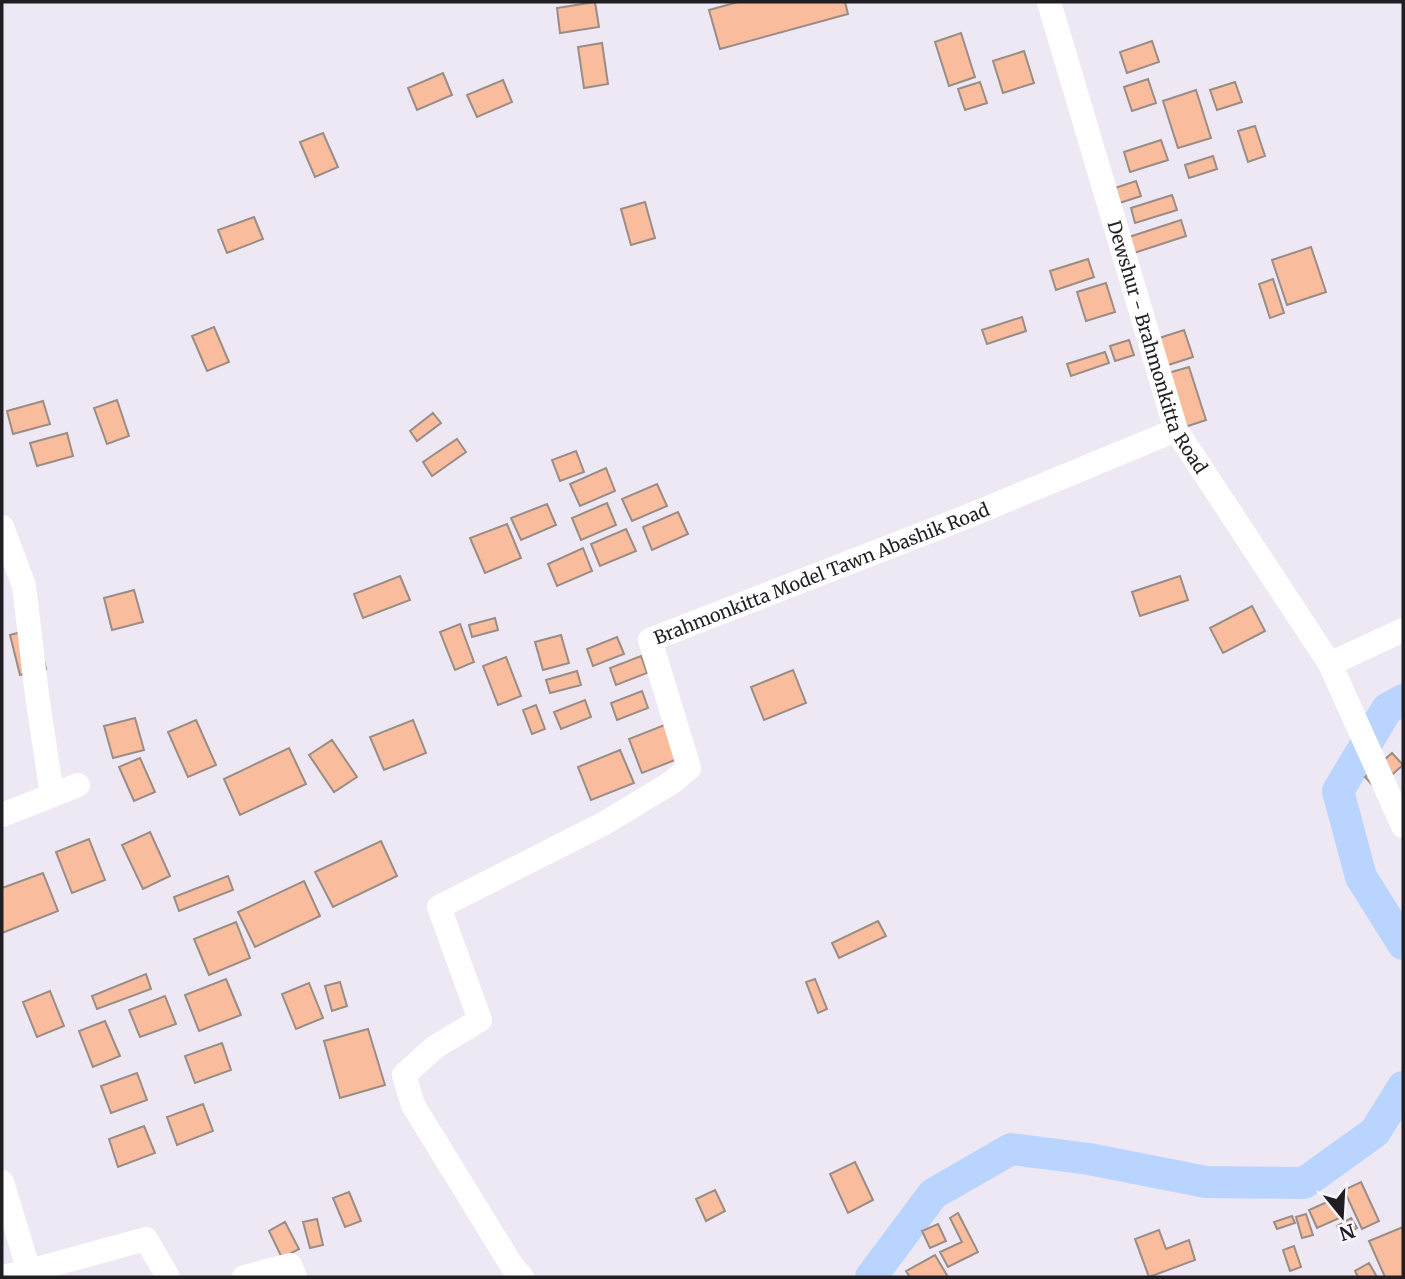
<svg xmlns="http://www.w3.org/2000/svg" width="1405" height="1279" font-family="Merriweather,serif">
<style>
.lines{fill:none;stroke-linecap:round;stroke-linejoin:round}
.canal{stroke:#b9d5ff;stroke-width:32}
.building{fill:#f9bc9d;stroke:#9a8d86;stroke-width:2}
.street{stroke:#fff;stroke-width:24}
.labels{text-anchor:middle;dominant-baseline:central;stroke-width:7;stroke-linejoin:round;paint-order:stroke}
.street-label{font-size:18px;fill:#201e22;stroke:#faf6fe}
</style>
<rect width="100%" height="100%" fill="#eee8f5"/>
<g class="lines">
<!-- canal -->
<path class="canal" d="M1403 700 1387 709 1338 791 1361 877 1403 944
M871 1277 933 1194 1011 1149 1089 1159 1206 1182 1304 1183 1375 1132 1403 1087"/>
</g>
<!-- building -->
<path class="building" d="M595 2 599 27 560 33 557 8Z
M738 2H845L848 14 720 49 709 10Z
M961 33 975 77 949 86 935 42Z
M1152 41 1159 62 1127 73 1120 52Z
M602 43 608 84 584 88 578 47Z
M1024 51 1034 83 1003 93 993 61Z
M443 73 452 95 417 110 408 88Z
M1148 79 1156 103 1132 111 1124 87Z
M503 80 512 102 477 117 467 95Z
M980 82 987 103 965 110 958 89Z
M1235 82 1242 102 1217 110 1210 90Z
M1196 90 1211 138 1178 148 1163 101Z
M1255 126 1265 156 1248 162 1238 131Z
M323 133 338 167 315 177 300 142Z
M1161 140 1168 160 1130 172 1124 152Z
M1213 156 1217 169 1189 178 1185 165Z
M1136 181 1141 196 1101 209 1097 194Z
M1172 195 1177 210 1135 223 1131 208Z
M645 202 655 238 631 245 621 209Z
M254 217 263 239 227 253 218 230Z
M1181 220 1186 236 1134 253 1129 237Z
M1311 247 1326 292 1287 305 1272 260Z
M1088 259 1094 277 1056 290 1050 271Z
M1273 279 1284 313 1270 318 1259 284Z
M1106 283 1115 312 1086 321 1077 292Z
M1022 317 1026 331 987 344 982 330Z
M214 327 229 362 207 371 192 336Z
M1184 330 1193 357 1159 368 1150 341Z
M1129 340 1134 355 1115 361 1110 346Z
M1105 352 1109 363 1071 376 1067 364Z
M1189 367 1206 420 1176 430 1158 376Z
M117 400 129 436 107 444 94 408Z
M43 401 50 424 13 434 7 411Z
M433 413 441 423 417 441 410 431Z
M67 433 73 456 37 466 30 443Z
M457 439 466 452 432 476 423 462Z
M576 451 584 472 560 481 552 460Z
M606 468 615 491 580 506 570 484Z
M657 484 667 506 632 521 622 499Z
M607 503 616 525 581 540 572 518Z
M547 504 556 525 521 540 511 518Z
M678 512 688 534 652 550 643 527Z
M507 524 521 558 485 573 470 538Z
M626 529 636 551 600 566 591 544Z
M583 548 592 571 557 586 548 564Z
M400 576 410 600 363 618 354 594Z
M1180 576 1188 600 1140 616 1132 592Z
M134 590 143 622 112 630 104 598Z
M1252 606 1265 631 1223 653 1210 628Z
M495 618 498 630 472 637 469 625Z
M460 624 474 662 455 670 440 632Z
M36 628 46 669 20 675 10 635Z
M561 635 569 663 543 670 535 642Z
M617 637 624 654 593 666 587 649Z
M641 656 647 673 616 685 610 668Z
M506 657 521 696 498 705 483 666Z
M793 670 806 703 764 720 751 687Z
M577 671 581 685 550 693 546 680Z
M642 691 648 708 617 720 611 703Z
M585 700 591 717 561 729 554 712Z
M536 705 545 729 532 734 523 710Z
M135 718 144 750 113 758 104 726Z
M196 720 216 765 188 777 168 732Z
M413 720 426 753 384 770 370 737Z
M672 722 685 756 642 773 629 739Z
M332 740 357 777 334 792 309 755Z
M289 748 306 784 240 815 224 779Z
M620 750 634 783 591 800 578 767Z
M1392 753 1403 765 1376 789 1365 777Z
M140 758 155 792 134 801 119 767Z
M150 832 170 876 143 889 122 845Z
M89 839 105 880 72 893 56 852Z
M381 841 397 876 333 907 315 872Z
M43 873 58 911 2 933V888Z
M228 876 233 890 179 911 174 897Z
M304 881 320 916 255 947 238 912Z
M878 921 886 936 839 958 832 943Z
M236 922 250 958 209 975 194 939Z
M146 974 151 989 97 1009 92 996Z
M226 979 241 1015 199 1031 185 995Z
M815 979 827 1009 818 1013 806 982Z
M340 982 347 1006 332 1011 325 986Z
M309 983 323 1018 296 1029 282 994Z
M50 991 64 1026 37 1037 23 1002Z
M165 996 176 1024 140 1037 129 1010Z
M105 1021 120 1056 93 1067 79 1031Z
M368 1029 385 1085 340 1098 324 1041Z
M222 1043 231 1070 195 1083 185 1056Z
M137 1073 147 1100 111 1113 101 1086Z
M203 1104 213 1131 177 1145 167 1117Z
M144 1126 155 1153 118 1167 109 1139Z
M855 1162 873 1200 848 1213 830 1174Z
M1361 1182 1379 1221 1362 1229 1344 1190Z
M715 1190 725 1211 706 1221 696 1199Z
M349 1192 361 1221 345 1227 333 1198Z
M1336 1198 1344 1216 1317 1228 1309 1210Z
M958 1213 978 1252 948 1267 940 1252 962 1242 950 1218Z
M1306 1214 1313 1235 1302 1238 1296 1217Z
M1292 1216 1295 1223 1277 1229 1274 1222Z
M1351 1218 1357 1228 1344 1236 1337 1226Z
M317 1219 323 1245 310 1248 303 1222Z
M285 1222 299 1249 282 1258 269 1231Z
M938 1224 946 1241 930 1248 922 1231Z
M1403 1227V1277H1385L1369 1241Z
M1159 1230 1166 1249 1189 1240 1195 1260 1149 1277 1135 1239Z
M1294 1246 1301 1267 1290 1271 1283 1250Z
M935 1255 948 1277H910L906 1271Z
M1369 1263 1377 1277H1358L1355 1271Z"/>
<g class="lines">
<!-- street -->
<g class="street">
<path id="s1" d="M1049 2 1176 430 1330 664"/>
<path d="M2 527 24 586 37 695 52 795"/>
<path d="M1403 630 1330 664 1403 826"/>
<path d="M2 815 78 785"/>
<path d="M2 1182 29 1271 146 1239 168 1277"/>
<path d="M2 1277 29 1271"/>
<path d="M244 1277 290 1265 295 1277"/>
<path id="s2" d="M522 1277 512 1266 413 1105 404 1075 435 1047 480 1020 439 907 603 824 671 783 689 768 650 640 971 515 1176 430"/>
</g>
</g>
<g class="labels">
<!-- street labels -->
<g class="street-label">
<text stroke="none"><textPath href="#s1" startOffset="362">Dewshur - Brahmonkitta Road</textPath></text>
<text stroke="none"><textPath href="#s2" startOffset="1054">Brahmonkitta Model Tawn Abashik Road</textPath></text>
</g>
</g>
<!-- border -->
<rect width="1405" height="1279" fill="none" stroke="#201e22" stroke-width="7"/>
<!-- north arrow -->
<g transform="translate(1342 1216) rotate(162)" stroke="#faf6fe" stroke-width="5" paint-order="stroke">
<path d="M0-5L12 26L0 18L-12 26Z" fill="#201e22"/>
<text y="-10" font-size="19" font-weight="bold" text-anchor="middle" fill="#201e22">N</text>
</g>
</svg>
